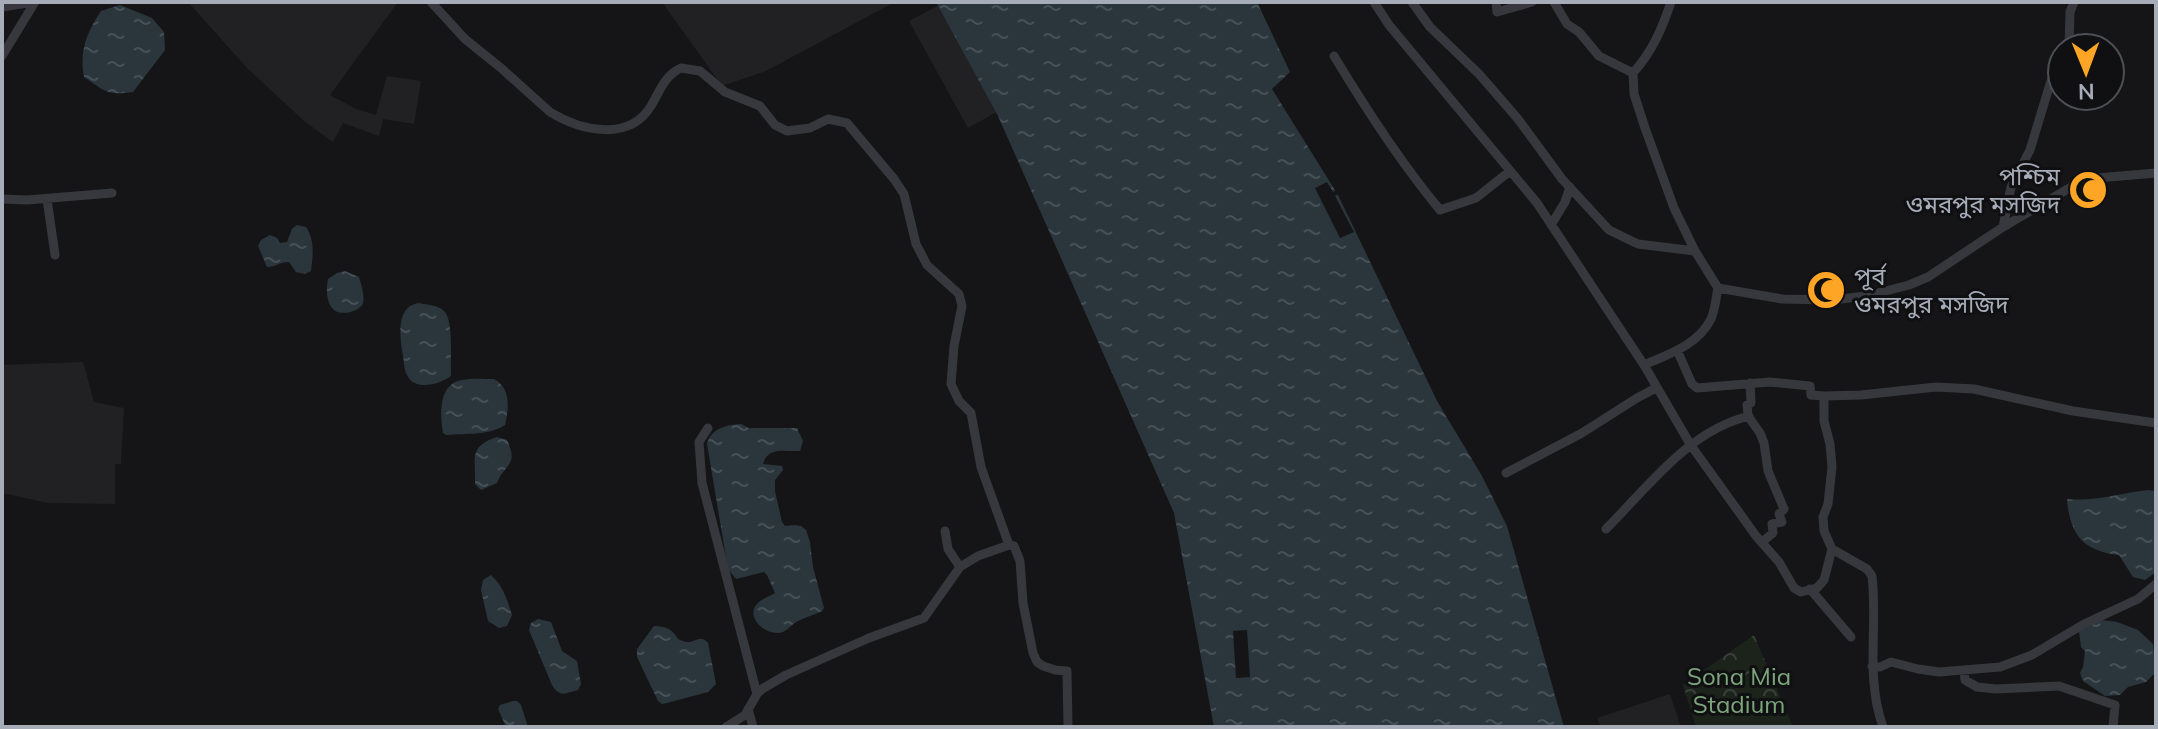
<svg xmlns="http://www.w3.org/2000/svg" width="2158" height="729" font-family="Mulish,'Noto Sans Bengali',sans-serif">
<style>
.built{fill:#212124}
.park{fill:url(#park-crowns)}
.water{fill:url(#water-ripples)}
.pier{fill:#151517}
.lines{fill:none;stroke-linecap:round;stroke-linejoin:round}
.minor{stroke:#36383d;stroke-width:9}
.labels{text-anchor:middle;dominant-baseline:central;stroke-width:6;stroke-linejoin:round;paint-order:stroke}
.poi-label{font-size:24px;fill:#a6adb9;stroke:#101012;text-anchor:end}
.park-label{font-size:24px;fill:#7ca57c;stroke:#101012}
</style>
<defs>
<pattern id="park-crowns" width="20" height="18" patternUnits="userSpaceOnUse" patternTransform="scale(2)"><rect width="20" height="18" fill="#1b231b"/><path d="M2 6a3 3 0 1 1 6 0M12 15a3 3 0 1 1 6 0" fill="none" stroke="#39403a"/></pattern>
<pattern id="water-ripples" width="26" height="14" patternUnits="userSpaceOnUse" patternTransform="scale(2)"><rect width="26" height="14" fill="#2a363c"/><path d="M2 4q2-2 4 0t4 0M15 11q2-2 4 0t4 0" fill="none" stroke="#465056"/></pattern>
</defs>
<rect width="100%" height="100%" fill="#151517"/>
<!-- built -->
<path class="built" d="M188 2H398L330 95 356 109 376 115 387 76 421 81 414 124 383 119 379 136 343 123 333 142 304 121 247 68Z
M662 2H895L766 71 722 86Z
M945 2 1011 104 968 128 909 21Z
M83 362 94 402 124 408 121 464H115V504L48 503 2 493V365Z
M1670 694 1681 727H1601L1597 718Z"/>
<!-- park -->
<path class="park" d="M1754 635 1793 727H1696L1683 685Z"/>
<!-- water -->
<path class="water" d="M936 2H1257L1290 72 1272 89 1338 195 1437 401 1482 476 1507 526 1564 727H1214L1174 513 998 116Z
M120 5 152 18 164 32 165 50 133 92C107 96 105 91 84 77 79 51 87 32 101 11Z
M297 225 306 227C315 241 313 255 311 271L305 274 296 272 289 262C280 262 275 267 267 267L258 246 261 240 270 235 277 238 280 243 287 242 292 229Z
M345 271 359 277C361 284 365 296 363 303 360 312 341 316 334 310 326 303 326 288 328 279L337 273Z
M419 303C427 305 438 305 444 311 454 320 450 361 451 376 440 384 415 392 407 375 404 370 404 361 403 356 400 339 395 306 419 303Z
M494 379C511 388 509 408 505 425 488 436 466 433 446 435L443 433C440 415 438 384 462 380 472 378 484 379 494 379Z
M741 424 749 428H797L803 441 800 451C785 452 768 446 763 464L782 466 783 470 775 480V491L782 522 785 526 795 525 801 526 806 530 810 542 813 567 824 608 822 611C814 615 806 617 798 621 790 625 787 633 777 633 762 633 745 615 758 603 762 599 770 596 775 593L767 575 764 572 736 579 728 569 707 444C711 428 727 425 741 424Z
M497 437 507 440C519 466 505 463 497 483L481 490 475 484C476 457 468 447 497 437Z
M2148 490 2156 491V572L2145 580 2133 577 2119 555C2083 551 2070 535 2067 499 2095 502 2120 493 2148 490Z
M491 575C503 586 507 599 512 615L507 626 499 628 488 621 481 590 483 580Z
M538 619 551 622 562 651 577 661 581 684 578 690C565 693 560 698 552 685L529 630 531 623Z
M2102 620 2117 622 2138 630 2153 644 2156 672 2146 682 2128 687 2120 695 2105 696 2083 681 2080 673 2083 667 2085 651 2081 647 2079 631Z
M654 626C666 626 672 629 678 639 681 640 684 642 687 642 697 642 700 634 708 643L716 684 708 692 667 703 662 704 658 701 637 657V649Z
M513 701H517L521 705 528 727H506L498 709 500 705Z"/>
<!-- pier -->
<path class="pier" d="M1327 182 1333 192 1339 188 1341 192 1335 196 1354 232 1340 238 1315 188Z
M1247 630 1250 677 1236 678 1233 631Z"/>
<g class="lines">
<!-- minor -->
<path class="minor" d="M431 2 465 39 501 68 550 112C581 131 629 142 651 106 660 91 664 76 681 68L700 71 725 92 760 106 775 125 787 131 810 128 828 119 847 123 894 179 904 194 916 244 927 265 959 294 962 306 954 346 951 384 959 401 971 413 981 467 1009 545
M1374 2 1389 25 1537 203 1644 365 1690 444 1756 536 1779 562 1794 588 1801 592 1817 588 1824 580 1832 549 1824 531 1823 517 1828 504 1832 467 1830 444 1824 421V396L1861 395 1936 387 1974 389 2073 411 2156 423
M1412 2 1430 27 1479 74 1518 119 1562 179 1609 230 1638 244 1695 251 1718 288C1716 298 1715 310 1711 319 1698 345 1669 354 1644 365
M1496 2 1497 12 1532 2
M1554 2 1567 24 1579 32 1599 56 1633 73
M1671 2C1662 29 1652 52 1633 73L1634 94 1645 128 1674 208 1695 251
M2 7 34 2
M2069 48 2070 12 2074 2
M2 56 35 2
M1334 56C1366 109 1400 162 1440 210L1476 198 1510 171
M2 199 27 200 112 193
M47 199 55 255
M1551 225 1565 202 1570 187
M2003 227 2011 187 2030 150 2050 84 2056 66 2062 60
M1718 288 1782 299 1832 300 1866 296 1909 285 1928 277 2003 227 2085 179 2156 173
M1677 350 1692 384 1697 388 1770 382 1810 386 1811 395 1824 396
M1750 383 1751 403 1747 405 1748 416 1760 433 1764 443 1768 471 1784 509 1779 514 1782 522 1772 524 1773 533 1762 542
M708 428 699 442 702 483 757 694
M1506 473 1582 433 1637 398 1656 388
M1606 529C1649 486 1688 431 1749 416
M945 531 948 549 960 567
M1832 549 1867 569 1872 576C1878 628 1865 676 1883 727
M1810 589 1851 637
M1872 666 1880 667 1891 662 1918 669 1939 672 2000 667 2032 655 2084 624 2138 599 2156 584
M1964 671 1965 680 1977 687 1996 689 2059 686 2115 705 2113 727
M748 709 753 727
M726 727 745 715 757 694 762 689 786 675 869 638 924 618 960 567 978 556 1009 545 1014 546 1020 561 1023 603 1033 653 1037 662 1043 666 1055 670 1067 671 1068 727"/>
</g>
<!-- icons -->
<defs>
<g id="mosque-disc" transform="scale(2)"><circle r="9.5" fill="#ffa526" stroke="#101012"/><path d="M3.5-4.9A6 6 0 1 0 3.5 4.9A5 5 0 1 1 3.5-4.9Z" fill="#111"/></g>
</defs>
<g fill-rule="evenodd">
<use href="#mosque-disc" x="2088" y="190"/>
<use href="#mosque-disc" x="1826" y="290"/>
</g>
<g class="labels">
<!-- poi labels -->
<g class="poi-label">
<text x="2060" y="176">পশ্চিম<tspan x="2060" dy="28">ওমরপুর মসজিদ</tspan></text>
<text x="1854" y="276" text-anchor="start">পূর্ব<tspan x="1854" dy="28">ওমরপুর মসজিদ</tspan></text>
</g>
<!-- park labels -->
<g class="park-label">
<text x="1739" y="676">Sona Mia<tspan x="1739" dy="28">Stadium</tspan></text>
</g>
</g>
<!-- border -->
<rect width="2158" height="729" fill="none" stroke="#a6adb9" stroke-width="8"/>
<!-- north arrow -->
<g transform="translate(2086 72) rotate(179)"><circle r="38" fill="#101012" stroke="#4c4f55" stroke-width="2"/>
<path d="M0-6L14 30L0 20L-14 30Z" fill="#ffa526"/>
<text y="-12" font-size="22" font-weight="bold" text-anchor="middle" fill="#a6adb9">N</text>
</g>
</svg>
